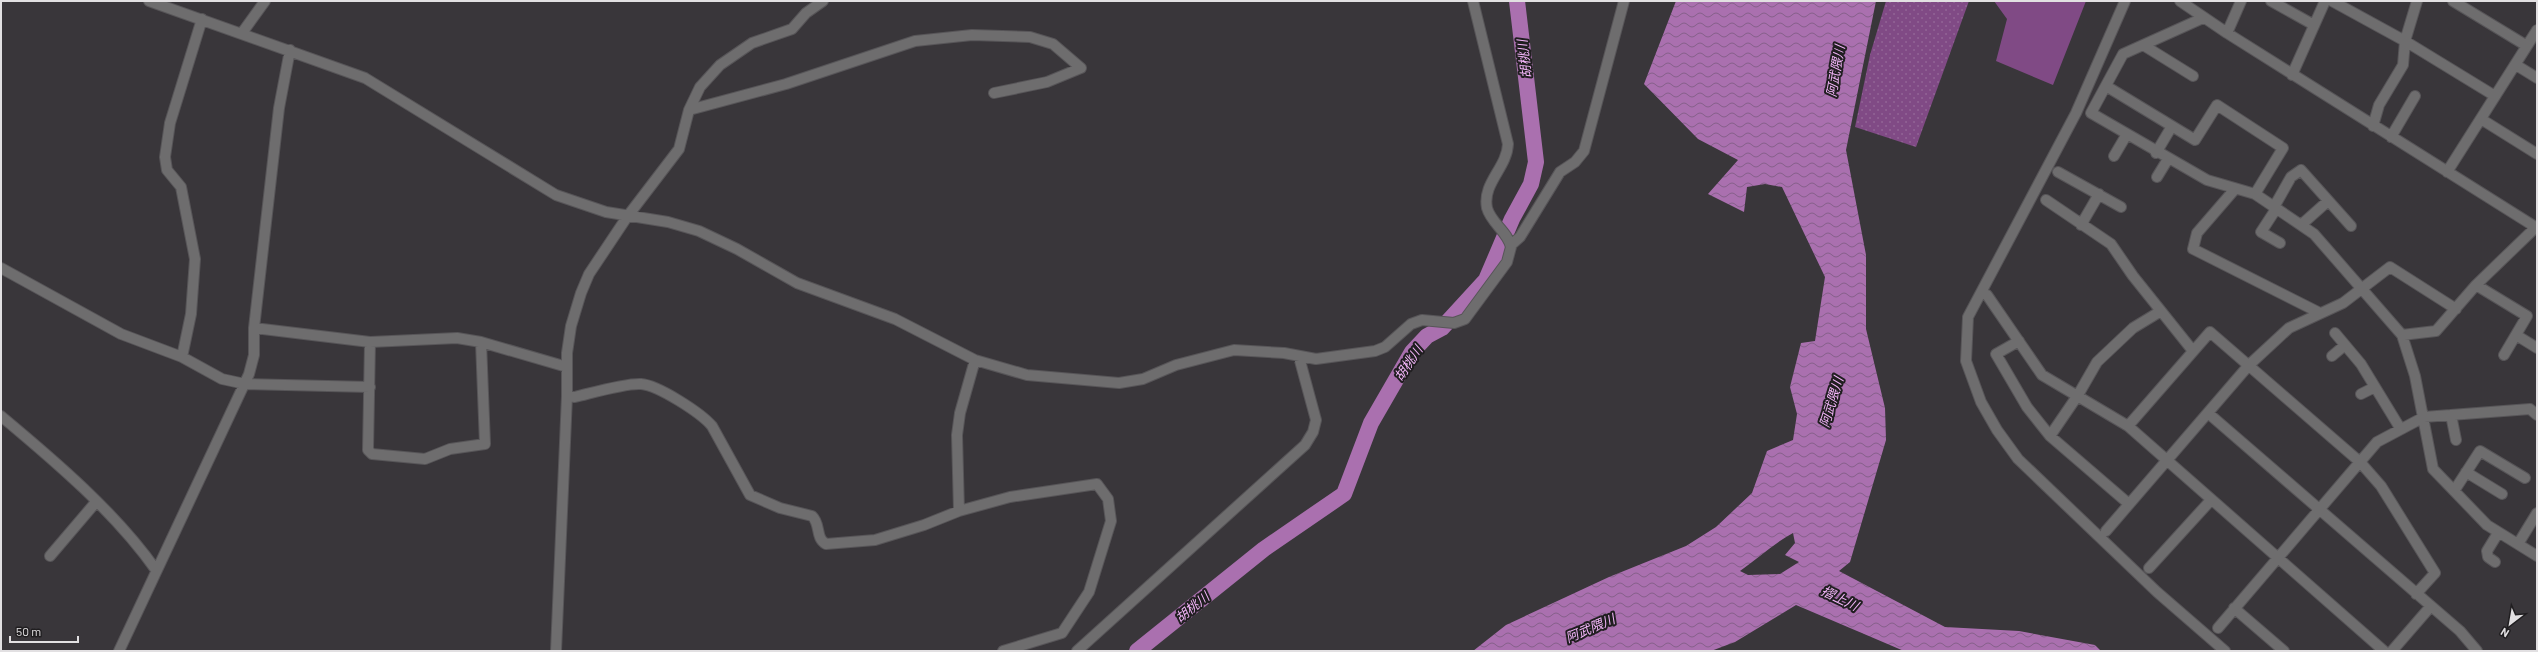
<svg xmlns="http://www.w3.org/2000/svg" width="2538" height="652" font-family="Barlow,'Noto Sans JP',sans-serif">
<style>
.grass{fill:url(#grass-dots)}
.green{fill:#804a85}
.water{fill:url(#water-waves);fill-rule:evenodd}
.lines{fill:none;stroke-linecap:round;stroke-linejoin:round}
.river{stroke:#aa70af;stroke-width:16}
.minor-casing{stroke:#575558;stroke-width:12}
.minor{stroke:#6e6d6e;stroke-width:10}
.labels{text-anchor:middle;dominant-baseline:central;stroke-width:4;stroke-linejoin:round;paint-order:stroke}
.water-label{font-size:13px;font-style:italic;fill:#f5b7fb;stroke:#201e20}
</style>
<defs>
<pattern id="grass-dots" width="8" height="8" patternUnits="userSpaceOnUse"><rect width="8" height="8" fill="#804a85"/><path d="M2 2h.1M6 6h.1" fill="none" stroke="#926496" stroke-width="1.8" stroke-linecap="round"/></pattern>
<pattern id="water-waves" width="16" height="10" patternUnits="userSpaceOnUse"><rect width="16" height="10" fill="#aa70af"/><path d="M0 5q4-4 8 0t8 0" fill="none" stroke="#86608a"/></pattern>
</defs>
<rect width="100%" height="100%" fill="#39363a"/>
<!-- grass -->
<path class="grass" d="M1886 1H1969L1916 147 1855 127 1870 55Z"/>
<!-- green -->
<path class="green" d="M1994 1H2086L2053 85 1996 61 2007 19Z"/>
<!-- water -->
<path class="water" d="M1676 1H1876L1846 150 1866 255V329L1885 408 1886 440 1850 562 1839 571 1945 627 2019 631 2095 645 2101 651H1904L1796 605 1735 642 1711 651H1473L1506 625 1609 577 1686 546 1716 527 1752 493 1767 451 1793 440 1797 414 1790 387 1801 343 1815 341 1825 277 1782 187 1765 184 1747 187 1744 212 1708 194 1738 160 1698 139 1644 84ZM1793 533 1795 543 1785 555 1799 562 1780 574 1748 575 1740 571C1757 559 1773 544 1793 533Z"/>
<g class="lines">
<!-- river -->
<path class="river" d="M1137 651 1264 549 1344 494 1371 423 1412 352 1427 336 1442 328 1486 280 1512 219 1531 184 1536 162 1517 1"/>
<!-- minor casing -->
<g class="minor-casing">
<path id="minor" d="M149 1 365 78 556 195 606 212 668 222 699 231 737 249 797 283 895 319 975 360 1027 375 1119 383 1143 379 1176 365 1234 350 1284 353 1316 359 1375 351 1385 347 1411 324 1422 320 1454 323 1465 319 1507 262 1511 247C1508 232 1491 223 1487 208 1482 183 1507 168 1508 144L1473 1
M2125 1 2076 113 1968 317 1966 361 1981 402 1997 430 2018 459 2157 592 2225 651
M2180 1 2227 33 2537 228
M2271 1 2314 25
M2332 1 2405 41 2495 96
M2453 1 2527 46
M2203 18 2123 54 2091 113 2207 180 2255 194 2314 234 2402 335 2415 376 2433 469 2487 525 2537 556
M242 33 265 1
M2227 33 2241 1
M2143 45 2193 76
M2516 65 2537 78
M2292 75 2325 1
M2106 86 2195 140 2217 105 2283 148 2255 194
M689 110 786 84 915 41 972 35 1030 37 1053 44 1081 68 1047 82 994 93
M2481 119 2537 154
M2373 126 2379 105 2403 65 2405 41 2417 1
M2391 137 2415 96
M2156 153 2172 126
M2114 156 2127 134
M2058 172 2121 207
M2447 172 2537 30
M2157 177 2168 159
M2235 189 2197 233 2193 249 2318 312
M2046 200 2111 244 2133 276 2193 351
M2274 207 2291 177 2301 170 2351 226
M2276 209 2261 232 2280 243
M2081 225 2099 194
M2301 225 2328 201
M1511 245 1520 237 1560 172 1575 162 1584 151 1624 1
M1 268 121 334 182 357 222 379 245 384 370 387
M2476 285 2527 316 2504 355
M1987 295 2042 375 2128 426 2384 651
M254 328 370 342 457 338 481 342 567 367
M2335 333 2361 364 2400 428
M2402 335 2436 331 2476 285 2536 227
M2516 335 2537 348
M2019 341 1996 354 2027 407 2050 436 2129 504
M370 342 368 450 372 454 425 459 450 449 485 444 481 342
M2332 356 2345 345
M182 357 191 314 195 259 181 187 167 170 165 157 170 123 202 19
M2361 394 2375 387
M567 396 575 397C592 393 625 383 641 384 658 385 701 413 712 426L750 495 780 508 812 516C821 524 815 538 826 544L875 540 924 525 959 511 1010 497 1097 484 1108 499 1111 521 1089 592 1062 633 1003 651
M2208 413 2460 631 2477 651
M2451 415 2456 440
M1 416C55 461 116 513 156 570
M2128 426 2210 332 2360 462 2381 486 2435 573 2416 594
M2050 436 2078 395 2097 362 2133 328 2161 311
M2466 472 2502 494
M2454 491 2480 451 2525 478
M959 511 957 435 960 413 975 360
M2106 531 2249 365 2289 328 2343 303 2390 267 2456 309
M2518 544 2537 513
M50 556 96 502
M2495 562 2488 557 2487 551 2498 533
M2149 568 2211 500
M2234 608 2284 651
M2218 628 2377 442 2424 417 2530 409 2537 415
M119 651 249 374 254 355V328L279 108 290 50
M556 651 567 396V353L571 326 581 293 589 274 627 217 679 149 689 110 700 87 720 65 752 43 792 29 806 13 823 1
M1077 651 1305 445 1313 432 1316 420 1299 357
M2392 651 2431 606"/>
</g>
<!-- minor -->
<use href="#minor" class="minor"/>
</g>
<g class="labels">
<!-- water labels -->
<g class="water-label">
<text transform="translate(1524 59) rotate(-97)">胡桃川</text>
<text transform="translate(1835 71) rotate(-80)">阿武隈川</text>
<text transform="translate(1408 363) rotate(-56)">胡桃川</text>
<text transform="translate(1831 402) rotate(-73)">阿武隈川</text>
<text transform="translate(1840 598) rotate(26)">摺上川</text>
<text transform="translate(1192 607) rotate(-39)">胡桃川</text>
<text transform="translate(1590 628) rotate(-23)">阿武隈川</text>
</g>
</g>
<!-- border -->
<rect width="2538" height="652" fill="none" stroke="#e2e0e2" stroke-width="4"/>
<!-- north arrow -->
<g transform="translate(2510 624) rotate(211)" stroke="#201e20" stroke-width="3" paint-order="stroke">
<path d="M0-3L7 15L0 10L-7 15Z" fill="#e2e0e2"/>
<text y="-6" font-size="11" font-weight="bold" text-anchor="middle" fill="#e2e0e2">N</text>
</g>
<!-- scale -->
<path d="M10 636v6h68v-6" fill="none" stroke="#e2e0e2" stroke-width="2"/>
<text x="16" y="636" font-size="12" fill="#e2e0e2" stroke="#201e20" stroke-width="3" paint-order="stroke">50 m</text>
</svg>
